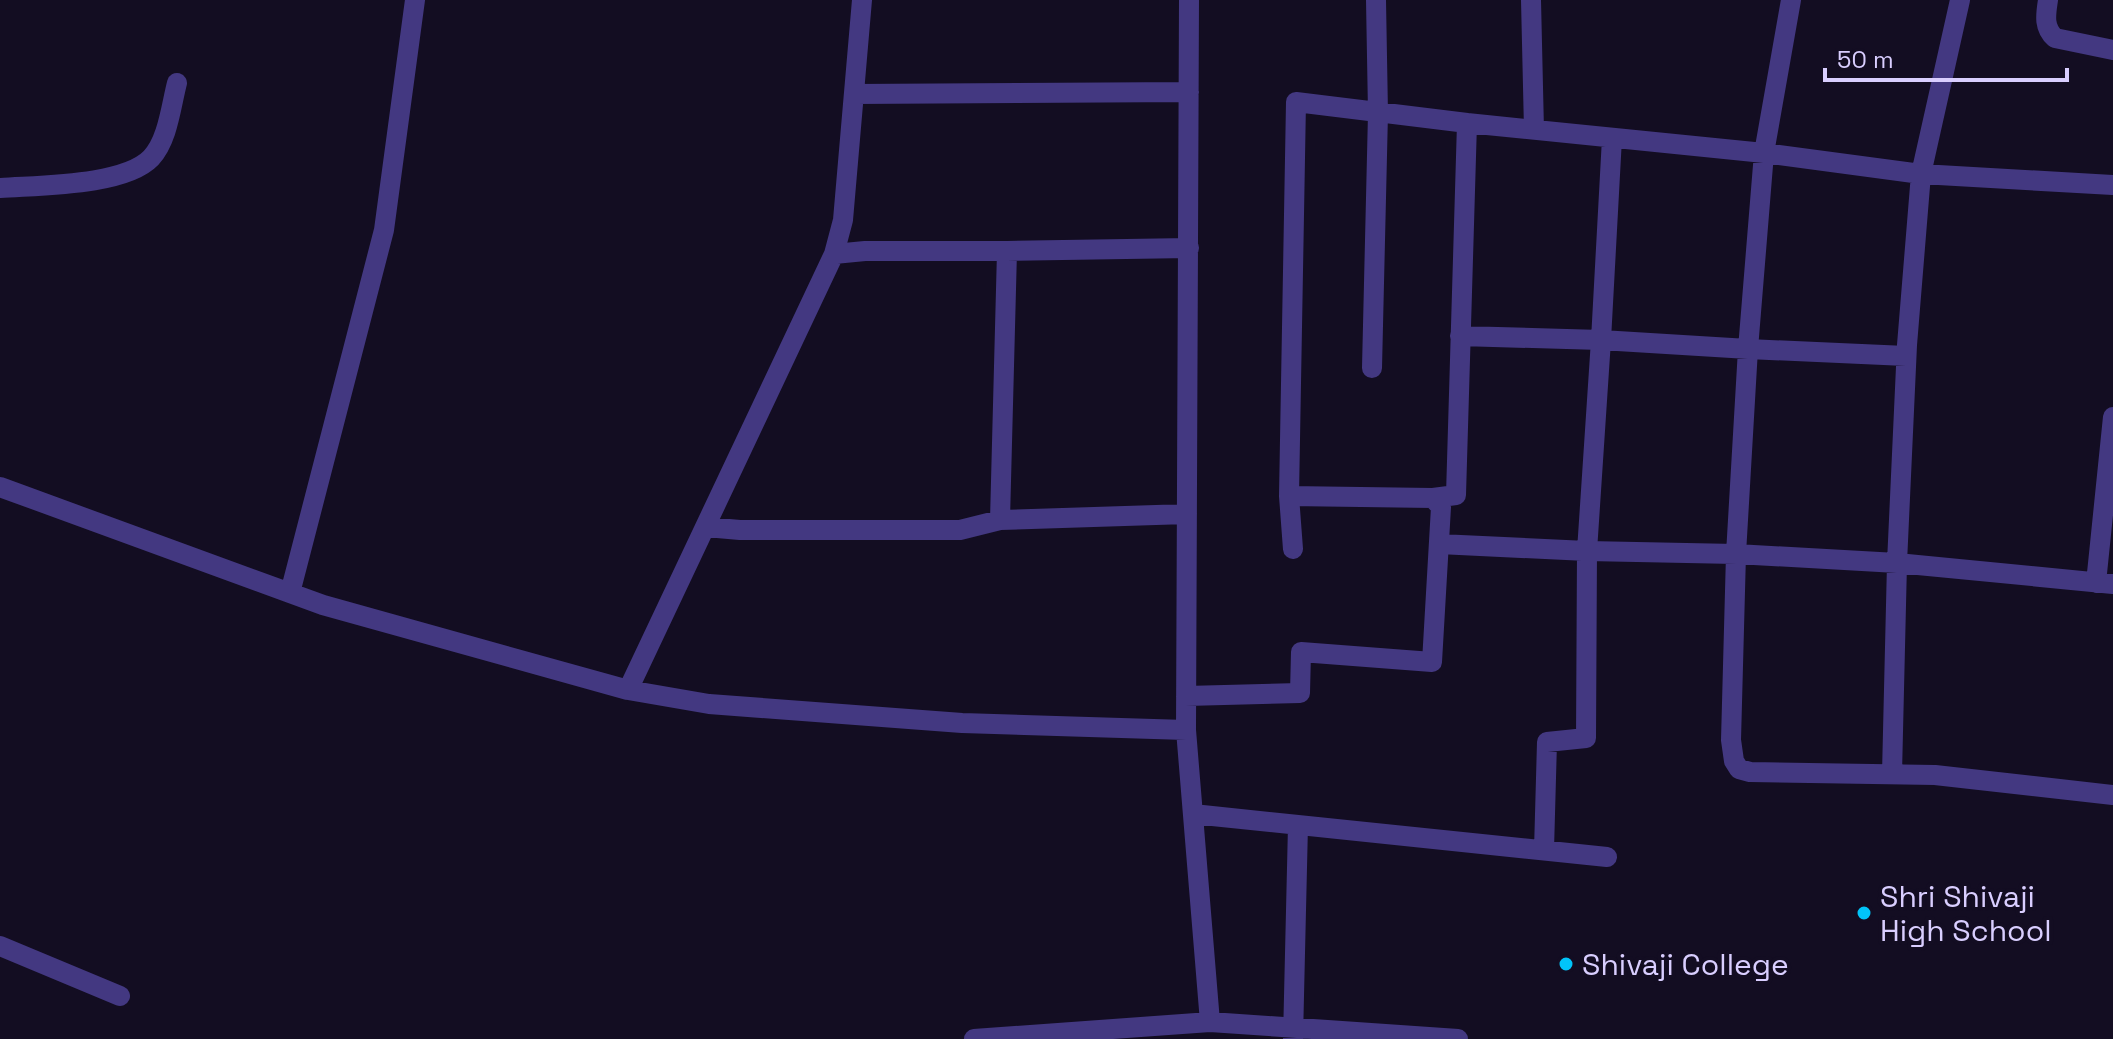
<svg xmlns="http://www.w3.org/2000/svg" width="2113" height="1039" font-family="'Space Grotesk',sans-serif">
<style>
.lines{fill:none;stroke-linecap:round;stroke-linejoin:round}
.minor{stroke:#433881;stroke-width:20}
.poi-dot{fill:#01c4f9;stroke:#130d22;stroke-width:3}
.labels{text-anchor:middle;dominant-baseline:central;stroke-width:8;stroke-linejoin:round;paint-order:stroke}
.poi-label{font-size:30px;fill:#d9ceff;stroke:#130d22;text-anchor:start}
</style>
<rect width="100%" height="100%" fill="#130d22"/>
<g class="lines">
<!-- minor -->
<path class="minor" d="M1531 0 1534 130
M1791 0 1764 153 1748 349 1906 356
M2048 0C2046 14 2043 27 2055 38L2113 50
M854 94 1189 92
M1467 123 1764 153 1921 174 2113 185
M1612 138 1601 340 1748 349 1736 554 1897 563 2113 584
M0 188C38 185 124 186 151 158 168 140 171 106 177 83
M1007 251 1189 248
M834 254 843 220 862 0
M1460 336 1601 340 1587 551 1736 554 1731 740 1734 761 1739 769 1750 772 1935 775 2113 795
M1372 368 1378 113 1376 0
M0 487 323 605 628 690 709 704 962 723 1186 730 1210 1022 1458 1039
M1289 496 1296 102 1467 123 1456 495 1433 498
M706 527 740 530H960L1000 520
M1439 544 1587 551 1586 738 1547 742 1544 850
M2096 583 2113 417
M290 593 384 230 415 0
M628 690 834 254 865 251H1007L1000 520 1187 514
M1186 696 1300 693 1301 652 1432 662 1441 507 1433 498 1289 496 1293 549
M1186 730 1189 0
M1892 774 1897 563 1907 345 1921 174 1960 0
M1193 814 1607 857
M0 946 120 996
M974 1039 1210 1022
M1293 1039 1298 825"/>
</g>
<!-- markers -->
<g class="poi-dot">
<circle cx="1864" cy="913" r="8"/>
<circle cx="1566" cy="964" r="8"/>
</g>
<g class="labels">
<!-- poi labels -->
<g class="poi-label">
<text x="1880" y="896">Shri Shivaji<tspan x="1880" dy="34">High School</tspan></text>
<text x="1582" y="964">Shivaji College</text>
</g>
</g>
<!-- scale -->
<path d="M1825 68v12h242v-12" fill="none" stroke="#d9ceff" stroke-width="4"/>
<text x="1837" y="68" font-size="24" fill="#d9ceff" stroke="#130d22" stroke-width="6" paint-order="stroke">50 m</text>
</svg>
